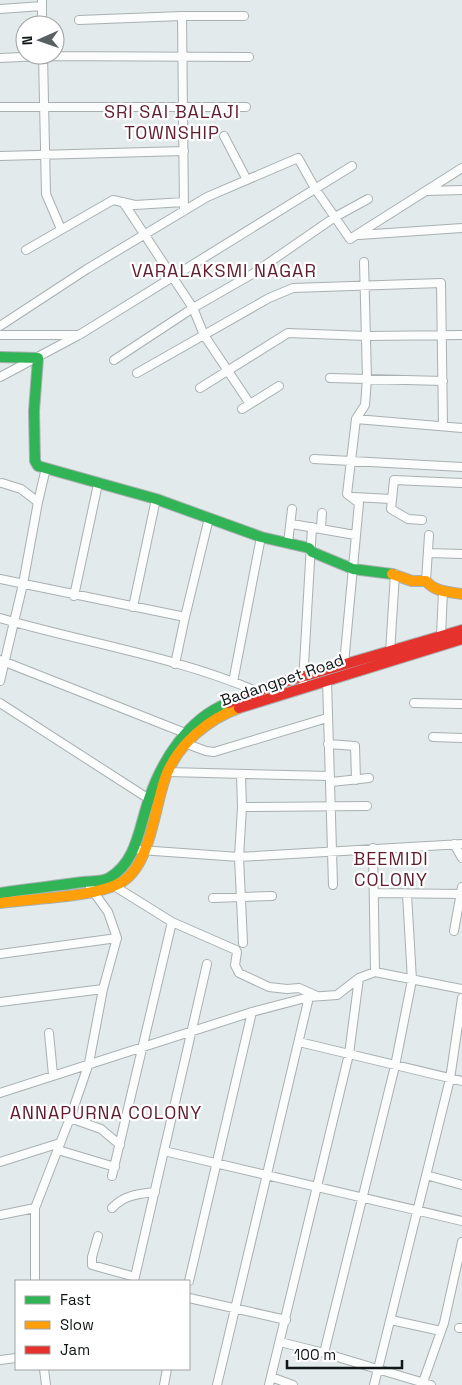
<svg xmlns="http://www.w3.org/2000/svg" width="462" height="1385" font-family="'Space Grotesk',sans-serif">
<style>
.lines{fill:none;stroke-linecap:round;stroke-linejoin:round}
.street-casing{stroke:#a9b0b1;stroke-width:10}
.fast-casing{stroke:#a9b0b1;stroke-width:12}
.slow-casing{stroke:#a9b0b1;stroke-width:12}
.jam-casing{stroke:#a9b0b1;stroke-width:12}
.street{stroke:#fbfcfc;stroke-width:8}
.fast{stroke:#30b455;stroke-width:10}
.slow{stroke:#ff9f0a;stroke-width:10}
.jam{stroke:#e5322d;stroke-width:10}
.labels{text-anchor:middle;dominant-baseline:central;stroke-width:4.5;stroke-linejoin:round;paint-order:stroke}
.street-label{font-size:16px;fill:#101516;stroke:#fff}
.neighbourhood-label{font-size:18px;letter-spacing:1px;fill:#611d2f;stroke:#fff}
</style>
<rect width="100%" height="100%" fill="#e2eaec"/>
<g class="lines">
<!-- street casing -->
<g class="street-casing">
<path id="street" d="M42 0V25
M0 9 42 6
M182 16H244
M79 20 182 16 184 211
M43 55 46 194 61 229
M0 58 43 56 249 57
M0 107H246
M224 136 247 180
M0 156 184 151
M427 191 462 190
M123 202 193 308 204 335 250 404
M359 235 462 228
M26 250 113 200 135 205 184 202
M0 326 87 269 207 197 298 158 316 190 350 239 462 168
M0 335H79L352 166
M114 360 193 308 254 273 335 217 368 199
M137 373 269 298 293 288 441 283 443 426
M0 377 77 336
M330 378 443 381
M200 388 288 333 366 336 462 335
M242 409 279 386
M356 419 462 428
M314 459 462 467
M354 497 391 499
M38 502 46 468
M422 520 408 519 391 509 394 480 462 483
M292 524 355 535
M321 528 322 513
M288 543 292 509
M429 553 462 554
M0 579 185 617 175 664
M426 581 429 535
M74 596 98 484
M133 607 156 499
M185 617 209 518
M0 618C82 642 177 657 256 691
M441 636 443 591
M390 652 395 574
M0 660 185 733
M344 664 359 503 347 494 356 419 365 405 367 379 364 262
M327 680 333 885
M0 681 23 584 38 502 21 489 2 483
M233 682 261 537
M303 682 312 527
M0 703 149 799
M414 703 462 704
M433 737 462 738
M187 744 206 751 214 752 327 718
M328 744 355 746 356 780
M167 772 330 776
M241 775 242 807 239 857 243 943
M331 782 369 778
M242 807 367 806
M454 844 462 858
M373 848 375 972
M140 850 239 857 462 844
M111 884 172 922 112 1176
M375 893 462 894
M213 898 272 896
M172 922 236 950 237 952 235 965 239 973 269 987 287 989 299 988 317 996
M454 931 462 887
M0 954 117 938
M0 1002 103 989
M49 1033 53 1075
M299 1042 462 1081
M0 1093 252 1012 309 997 337 995 359 978 375 972 462 989
M70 1118 89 1063 103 989 117 938 108 912 90 887
M58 1150 115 1167
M164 1151 462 1221
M0 1162 60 1143
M426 1175 462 1185
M112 1208C124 1195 138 1194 155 1192
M0 1215 35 1208
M98 1236 92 1257V1265L135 1277
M35 1281V1208L70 1118 101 1129 120 1145
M134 1281 207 964
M189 1281 252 1012
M189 1298 286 1320
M391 1320 441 1331
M459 1328H462
M280 1342 324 1353 431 1385
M324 1353 395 1066 412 980 407 894
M0 1360 16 1358
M44 1369 46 1385
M271 1377 293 1385
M164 1385 167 1369
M217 1385 309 997
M269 1385 349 1054 359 978
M374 1385 450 1079 462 998
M422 1385 444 1323 462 1242"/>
</g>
<!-- fast casing -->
<g class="fast-casing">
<path id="fast" d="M0 357 38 358 34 411 35 461 38 466 156 499 261 537 309 548 312 552 353 569 392 574
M0 893C28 889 55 886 83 882 90 881 103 882 109 878 137 862 139 827 149 799 162 760 188 719 228 703"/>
</g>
<!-- slow casing -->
<g class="slow-casing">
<path id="slow" d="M392 574 412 581H426C435 592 449 592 462 594
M0 903C33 898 92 898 120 883 152 866 154 804 167 773 180 743 208 719 239 708"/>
</g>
<!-- jam casing -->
<g class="jam-casing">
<path id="jam" d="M228 703 277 684 462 630
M239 708 462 639"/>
</g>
<!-- street -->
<use href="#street" class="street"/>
<!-- fast -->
<use href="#fast" class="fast"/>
<!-- slow -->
<use href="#slow" class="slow"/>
<!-- jam -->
<use href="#jam" class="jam"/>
</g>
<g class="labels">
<!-- street labels -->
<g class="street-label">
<text transform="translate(282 680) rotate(-19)">Badangpet Road</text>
</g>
<!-- neighbourhood labels -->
<g class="neighbourhood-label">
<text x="172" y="111">SRI SAI BALAJI<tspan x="172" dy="21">TOWNSHIP</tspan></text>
<text x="224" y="270">VARALAKSMI NAGAR</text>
<text x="391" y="858">BEEMIDI<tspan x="391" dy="21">COLONY</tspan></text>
<text x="106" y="1112">ANNAPURNA COLONY</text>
</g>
</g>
<!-- legend -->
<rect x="15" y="1280" width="175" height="90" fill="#ffffff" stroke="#9fa1a2"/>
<rect x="25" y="1296" width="25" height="8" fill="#30b455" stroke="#9fa1a2"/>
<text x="60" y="1305" font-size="15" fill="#101516">Fast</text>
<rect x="25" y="1321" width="25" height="8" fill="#ff9f0a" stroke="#9fa1a2"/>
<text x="60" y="1330" font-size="15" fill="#101516">Slow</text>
<rect x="25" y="1346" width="25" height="8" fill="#e5322d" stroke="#9fa1a2"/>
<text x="60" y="1355" font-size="15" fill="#101516">Jam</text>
<!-- north arrow -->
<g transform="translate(40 40) rotate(268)"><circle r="24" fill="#ffffff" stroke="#9fa1a2"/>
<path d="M0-4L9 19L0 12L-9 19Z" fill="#5a6061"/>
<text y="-8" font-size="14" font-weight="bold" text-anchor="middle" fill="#101516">N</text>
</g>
<!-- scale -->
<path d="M287 1360v8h115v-8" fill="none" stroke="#101516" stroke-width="2.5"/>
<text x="294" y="1360" font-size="15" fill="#101516" stroke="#ffffff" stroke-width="4" paint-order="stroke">100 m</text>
</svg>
